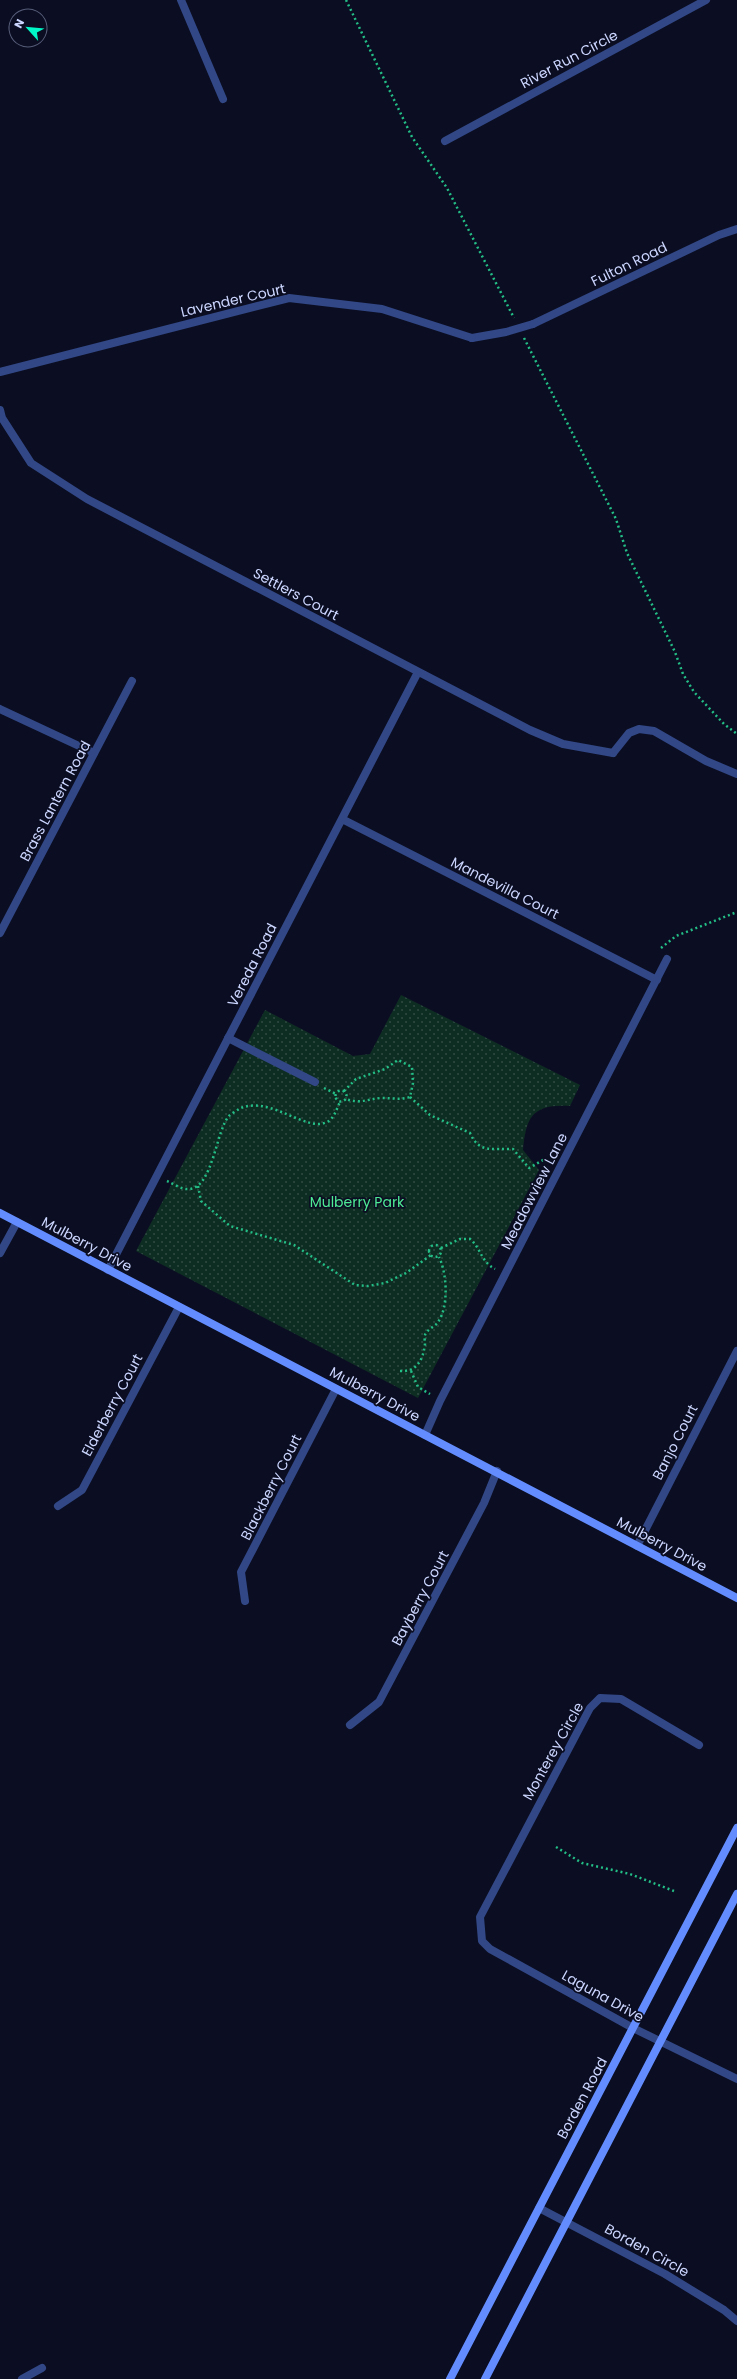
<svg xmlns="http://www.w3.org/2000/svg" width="737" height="2379" font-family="Poppins,sans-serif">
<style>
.park{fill:url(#park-dots)}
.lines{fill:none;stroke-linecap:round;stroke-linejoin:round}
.path{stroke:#23bd86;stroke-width:2.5;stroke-dasharray:2 3;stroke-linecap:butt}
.lane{stroke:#324786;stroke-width:8}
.street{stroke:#324786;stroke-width:8}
.secondary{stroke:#638dff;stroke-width:8}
.labels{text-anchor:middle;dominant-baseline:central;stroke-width:3.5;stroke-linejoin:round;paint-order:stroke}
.street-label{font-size:14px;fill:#ccd6ff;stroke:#0b0e22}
.park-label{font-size:14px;fill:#4eea95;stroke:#0b0e22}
</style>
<defs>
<pattern id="park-dots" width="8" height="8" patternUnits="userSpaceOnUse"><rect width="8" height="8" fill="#0e2d22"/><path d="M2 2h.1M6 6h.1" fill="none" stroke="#304b43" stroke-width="1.8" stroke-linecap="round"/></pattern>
</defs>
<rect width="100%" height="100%" fill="#0b0e22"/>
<!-- park -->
<path class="park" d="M401 995 580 1085 570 1106C533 1104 526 1116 523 1150L539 1170 418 1398 136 1251 265 1010 353 1056 370 1054Z"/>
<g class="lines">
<!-- path -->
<path class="path" d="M346 0 412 137 447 188 514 318
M524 338 616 519 627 553 675 652 683 674 694 692 724 724 737 734
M661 948 676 936 737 912
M324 1088 336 1094
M335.5 1096a5.5 5.5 0 1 1 11 0a5.5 5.5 0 1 1-11 0Z
M344 1091 356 1079 385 1069 398 1060 412 1067 413 1083 410 1097C400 1100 392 1098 381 1098 368 1099 360 1104 346 1099
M410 1097 430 1115 470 1133C479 1154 493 1148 513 1149L529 1168 543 1160 549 1162
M167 1181C174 1184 182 1190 189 1189 213 1188 216 1130 229 1116 231 1114 236 1111 239 1109 269 1094 306 1133 327 1122 334 1119 337 1108 340 1102
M198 1186 201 1201 230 1226 294 1245 355 1285 368 1286 385 1283 406 1273 431 1255
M429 1251a6 6 0 1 1 12 0a6 6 0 1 1-12 0Z
M441 1248 460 1239H470C481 1248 481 1262 495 1269
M400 1371C417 1372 423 1360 425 1344 425 1341 424 1337 425 1335 427 1329 435 1327 438 1322 449 1307 447 1273 439 1257
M411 1371 418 1387 430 1394
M556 1847 582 1863 630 1874 674 1891"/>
<!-- lane -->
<path class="lane" d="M472 338 506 332 533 324
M0 709 94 753
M613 753 629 733 639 729 654 731 706 761 737 774
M228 1038 315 1082"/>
<!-- street -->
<path class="street" d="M181 0 223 99
M445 141 706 0
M533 324 719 235 737 229
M0 372 289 298 382 309 472 338
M0 410 2 418 31 463 87 499 530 730 563 744 613 753
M342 819 657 980
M0 933 132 681
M0 1253 17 1222
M108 1270 418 672
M425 1435 440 1401 667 959
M58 1506 82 1490 179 1307
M637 1546 737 1351
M245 1601 241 1572 336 1389
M350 1725 379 1702 484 1503 497 1471
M699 1745 621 1699 600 1698 590 1708 480 1917 482 1941 490 1949 633 2028 737 2079
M539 2208 665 2274 724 2310 737 2321
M22 2379 42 2368"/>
<!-- secondary -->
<path class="secondary" d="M0 1213 737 1598
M450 2379 737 1828
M485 2379 737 1894"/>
</g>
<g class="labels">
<!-- street labels -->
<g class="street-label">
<text transform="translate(569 59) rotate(-28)">River Run Circle</text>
<text transform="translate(629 264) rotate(-26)">Fulton Road</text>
<text transform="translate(233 300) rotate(-13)">Lavender Court</text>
<text transform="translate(296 594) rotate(28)">Settlers Court</text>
<text transform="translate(55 801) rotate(-62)">Brass Lantern Road</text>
<text transform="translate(505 888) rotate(27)">Mandevilla Court</text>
<text transform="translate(252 965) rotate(-63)">Vereda Road</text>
<text transform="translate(534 1191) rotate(-63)">Meadowview Lane</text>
<text transform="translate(87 1244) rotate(28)">Mulberry Drive</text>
<text transform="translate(375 1394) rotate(28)">Mulberry Drive</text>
<text transform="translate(112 1405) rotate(-62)">Elderberry Court</text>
<text transform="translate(675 1442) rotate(-63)">Banjo Court</text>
<text transform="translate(271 1487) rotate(-63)">Blackberry Court</text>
<text transform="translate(662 1544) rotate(28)">Mulberry Drive</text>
<text transform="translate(420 1598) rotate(-62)">Bayberry Court</text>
<text transform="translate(553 1751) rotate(-61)">Monterey Circle</text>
<text transform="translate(603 1996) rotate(29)">Laguna Drive</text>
<text transform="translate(582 2098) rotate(-62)">Borden Road</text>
<text transform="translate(647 2250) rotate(29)">Borden Circle</text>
</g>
<!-- park labels -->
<g class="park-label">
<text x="357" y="1202">Mulberry Park</text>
</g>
</g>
<!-- north arrow -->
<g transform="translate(28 28) rotate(297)"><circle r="19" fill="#0b0e22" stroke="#585e7a"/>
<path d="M0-3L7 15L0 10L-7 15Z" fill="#00f7c7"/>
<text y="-6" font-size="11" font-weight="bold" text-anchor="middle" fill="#ccd6ff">N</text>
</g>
</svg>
